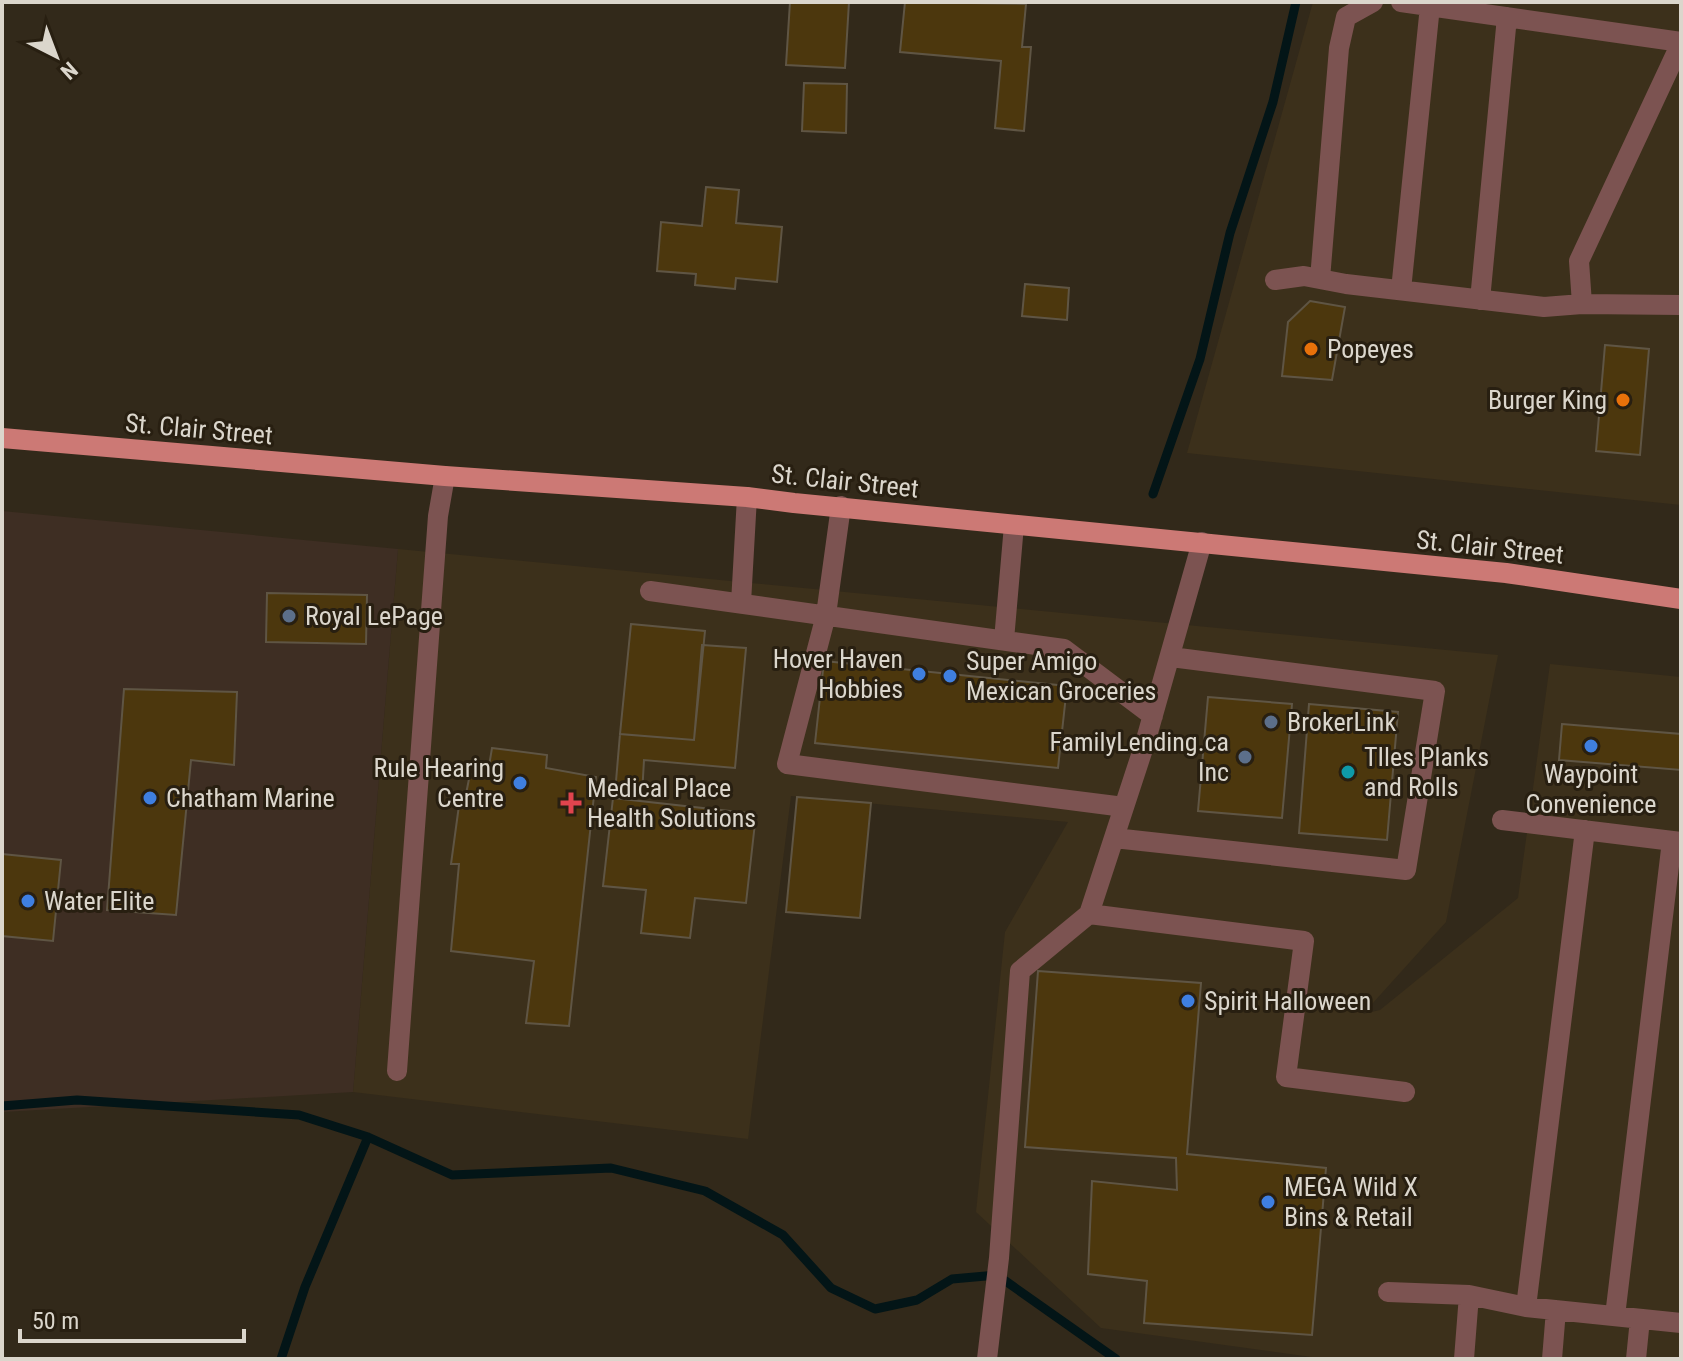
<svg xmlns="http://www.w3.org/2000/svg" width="1683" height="1361" font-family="'Roboto Condensed',sans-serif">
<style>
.built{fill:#3c301b}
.industrial{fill:#3e2e23}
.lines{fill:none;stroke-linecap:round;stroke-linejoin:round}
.stream{stroke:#031517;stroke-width:9}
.building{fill:#4c370d;stroke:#5f5544;stroke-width:2}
.minor{stroke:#7c5351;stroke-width:20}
.major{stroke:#cc7975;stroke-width:20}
.food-dot{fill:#e8710a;stroke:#281f11;stroke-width:3}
.service-dot{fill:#5c6f8a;stroke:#281f11;stroke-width:3}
.shop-dot{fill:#3f7fe0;stroke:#281f11;stroke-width:3}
.culture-dot{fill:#0f9aa8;stroke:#281f11;stroke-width:3}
.health-dot{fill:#e0444e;stroke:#281f11;stroke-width:3}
.labels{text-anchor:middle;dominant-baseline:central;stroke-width:6;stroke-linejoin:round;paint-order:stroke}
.poi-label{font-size:26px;fill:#dbd6cc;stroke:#281f11;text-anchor:start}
.street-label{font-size:26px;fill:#dbd6cc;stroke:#281f11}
</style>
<rect width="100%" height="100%" fill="#32291a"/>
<!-- built -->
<path class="built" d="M1313 2H1681V505L1187 453Z
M398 549 1498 655 1446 922 1363 1014 1380 1010 1518 898 1550 664 1681 677V1359H1326L1101 1328 976 1212 1005 932 1068 822 791 796 748 1139 353 1092Z"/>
<!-- industrial -->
<path class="industrial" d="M2 511 398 549 353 1092 2 1112Z"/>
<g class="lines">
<!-- stream -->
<path class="stream" d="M1153 494 1200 359 1230 233 1273 102 1296 2
M2 1106 77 1100 299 1115 368 1137 452 1175 611 1168 705 1191 783 1235 831 1288 875 1309 917 1300 952 1279 997 1275 1116 1359
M281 1359 305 1287 368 1137"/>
</g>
<!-- building -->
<path class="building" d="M790 2H849L845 68 786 65Z
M905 2 1026 4 1022 47H1031L1024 131 995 128 1001 61 900 52Z
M804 83 847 84 846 133 802 131Z
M706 187 739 190 736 223 782 227 777 282 736 278 735 289 695 285 696 274 657 271 661 222 702 226Z
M1025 284 1069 288 1067 320 1022 316Z
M1310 301 1345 307 1332 380 1282 376 1288 322Z
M1605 345 1649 349 1640 455 1596 451Z
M267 593 367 595 366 644 266 642Z
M631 624 705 631 694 740 620 734Z
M702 645 746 648 735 768 644 760 642 795 615 793 620 734 694 740Z
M824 661 1067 686 1058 768 815 743Z
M124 689 237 692 234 765 191 760 176 915 107 910Z
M1208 697 1292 704 1282 818 1198 811Z
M1309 704 1398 712 1387 840 1299 833Z
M1562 724 1681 734V770L1559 760Z
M492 748 547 755 546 768 596 777 569 1026 526 1023 534 961 451 951 459 864H451L460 798 465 799 470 774 487 778Z
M797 797 871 803 860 918 786 912Z
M613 798 756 814 746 903 695 898 690 938 641 933 646 890 603 886Z
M2 854 61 860 53 941 2 936Z
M1038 971 1201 983 1187 1154 1326 1168 1312 1335 1144 1323 1147 1281 1088 1274 1092 1181 1177 1190 1176 1158 1025 1147Z"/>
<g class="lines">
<!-- minor -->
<path class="minor" d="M1401 2 1681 42
M1320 279 1339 48 1346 17 1373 2
M1275 280 1304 276 1346 284 1544 307 1582 304 1681 305
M1401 290 1430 6
M1480 300 1507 17
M1582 304 1579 261 1681 43
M841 506 826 615 787 764 1124 807
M650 591 1064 649 1153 716
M741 603 747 497
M1004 640 1014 525
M1502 820 1681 842
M1114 838 1406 870 1435 691 1171 657
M1089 914 1304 941 1286 1077 1405 1092
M397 1071 438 516 445 476
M1388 1292 1469 1295 1526 1307 1681 1323
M1526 1307 1585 830
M1615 1316 1672 841
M987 1359 999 1258 1020 971 1089 914 1145 743 1202 542
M1464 1359 1469 1295
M1552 1359 1556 1310
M1636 1359 1640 1319"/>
<!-- major -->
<path class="major" d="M2 438 445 476 747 497 794 503 1506 573 1681 599"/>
</g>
<!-- markers -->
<g class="food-dot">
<circle cx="1311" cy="349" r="8"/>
<circle cx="1623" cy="400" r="8"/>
</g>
<g class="service-dot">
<circle cx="289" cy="616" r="8"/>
<circle cx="1271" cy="722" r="8"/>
<circle cx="1245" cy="757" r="8"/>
</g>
<g class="shop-dot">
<circle cx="919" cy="674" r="8"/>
<circle cx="950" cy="676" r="8"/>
<circle cx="1591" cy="746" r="8"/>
<circle cx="520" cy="783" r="8"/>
<circle cx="150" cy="798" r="8"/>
<circle cx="28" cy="901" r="8"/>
<circle cx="1188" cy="1001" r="8"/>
<circle cx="1268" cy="1202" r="8"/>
</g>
<circle class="culture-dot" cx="1348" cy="772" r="8"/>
<path class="health-dot" d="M567 791h8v8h8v8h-8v8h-8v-8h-8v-8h8z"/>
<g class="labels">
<!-- poi labels -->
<g class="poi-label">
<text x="1327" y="349">Popeyes</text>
<text x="1607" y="400" text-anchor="end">Burger King</text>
<text x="305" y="616">Royal LePage</text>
<text x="903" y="659" text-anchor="end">Hover Haven<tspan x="903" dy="30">Hobbies</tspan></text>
<text x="966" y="661">Super Amigo<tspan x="966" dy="30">Mexican Groceries</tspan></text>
<text x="1287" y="722">BrokerLink</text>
<text x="1229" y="742" text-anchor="end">FamilyLending.ca<tspan x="1229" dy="30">Inc</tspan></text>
<text x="1364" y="757">TIles Planks<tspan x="1364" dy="30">and Rolls</tspan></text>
<text x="504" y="768" text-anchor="end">Rule Hearing<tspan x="504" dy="30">Centre</tspan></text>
<text x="1591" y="774" text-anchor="middle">Waypoint<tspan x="1591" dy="30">Convenience</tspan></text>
<text x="587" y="788">Medical Place<tspan x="587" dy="30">Health Solutions</tspan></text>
<text x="166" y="798">Chatham Marine</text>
<text x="44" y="901">Water Elite</text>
<text x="1204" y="1001">Spirit Halloween</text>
<text x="1284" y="1187">MEGA Wild X<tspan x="1284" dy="30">Bins &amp; Retail</tspan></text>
</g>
<!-- street labels -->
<g class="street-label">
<text transform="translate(199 429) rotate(5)">St. Clair Street</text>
<text transform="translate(845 481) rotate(6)">St. Clair Street</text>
<text transform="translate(1490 547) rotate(6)">St. Clair Street</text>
</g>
</g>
<!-- border -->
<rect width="1683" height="1361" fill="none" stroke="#dbd6cc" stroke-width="8"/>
<!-- north arrow -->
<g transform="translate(56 56) rotate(138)" stroke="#281f11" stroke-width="6" paint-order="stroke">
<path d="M0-6L14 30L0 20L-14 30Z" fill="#dbd6cc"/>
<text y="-12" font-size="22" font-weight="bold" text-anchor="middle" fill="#dbd6cc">N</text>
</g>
<!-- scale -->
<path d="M20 1329v12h224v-12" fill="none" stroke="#dbd6cc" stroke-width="4"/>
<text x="32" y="1329" font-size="24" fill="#dbd6cc" stroke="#281f11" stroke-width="6" paint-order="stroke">50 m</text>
</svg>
